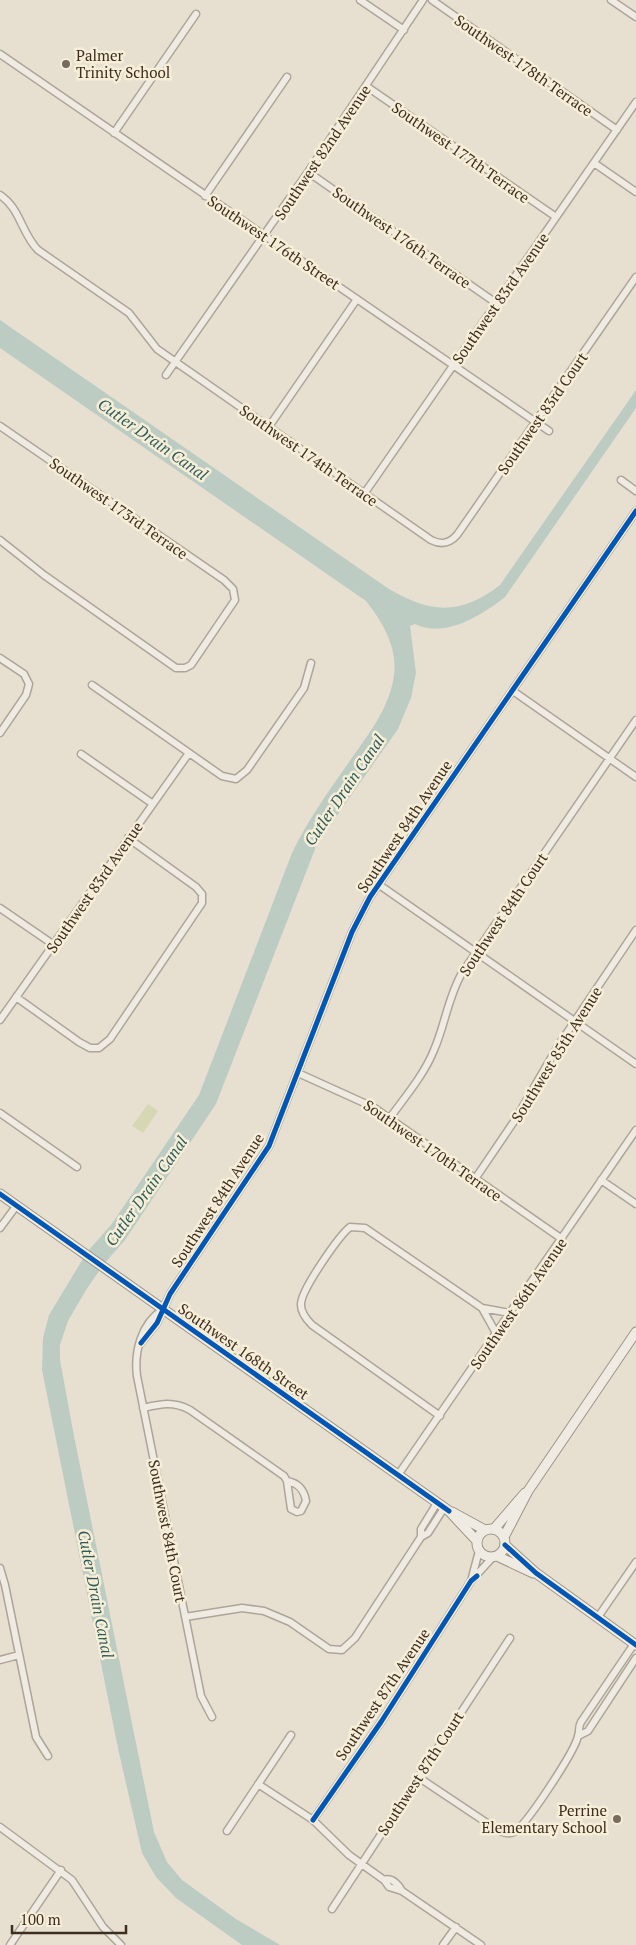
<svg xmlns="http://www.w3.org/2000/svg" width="636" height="1945" font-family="'PT Serif',serif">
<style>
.pitch{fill:#d6d7b3}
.water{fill:#bcccc2}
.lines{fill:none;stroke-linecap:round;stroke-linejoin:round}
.street-casing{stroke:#ada599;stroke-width:9}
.secondary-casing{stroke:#9c958a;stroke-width:11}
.street{stroke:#efebe3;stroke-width:6}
.secondary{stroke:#efebe3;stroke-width:9}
.cycleway-casing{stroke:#f7eed8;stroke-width:8}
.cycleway{stroke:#0057b8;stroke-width:5}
.poi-dot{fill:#786c5e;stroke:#f7eed8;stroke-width:2}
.labels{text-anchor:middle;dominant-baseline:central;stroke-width:5;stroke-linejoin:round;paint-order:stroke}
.poi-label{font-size:15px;fill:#3d2e20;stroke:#f7eed8;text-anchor:start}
.street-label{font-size:15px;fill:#3d2e20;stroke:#f7eed8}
.water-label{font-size:16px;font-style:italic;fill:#2f5d5a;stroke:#f7eed8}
</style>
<rect width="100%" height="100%" fill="#e7e0d1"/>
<!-- pitch -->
<path class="pitch" d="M148 1104 158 1111 143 1133 132 1126Z"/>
<!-- water -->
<path class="water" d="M0 320 389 589C432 614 461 615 500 585L636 390V408L505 597C482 615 445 639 415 624L410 626 416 673 411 698 398 729 317 844 216 1104 125 1240 104 1264 86 1290 68 1321 60 1345V1360L74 1436 154 1832 167 1862 182 1880 236 1919 280 1945H242L176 1898 156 1877 142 1853 119 1753 42 1370 43 1338 49 1315 87 1252 111 1225 199 1095 292 853C308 820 328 792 349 762 367 736 390 708 394 675 398 648 382 621 366 601L0 348Z"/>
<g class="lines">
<!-- street casing -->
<g class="street-casing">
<path id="street" d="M360 0 404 30
M432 0 617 130
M611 0 636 17
M0 54 549 431
M366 86 556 217
M114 133 196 14
M594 163 636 192
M308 172 496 303
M0 195C21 209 21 233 38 250L129 313 157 349 431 540C441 545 449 544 457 535L636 277
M205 196 287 77
M166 375 308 172 423 0
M0 426 224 580 233 589 235 600 191 665 185 668H176L44 575 0 540
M268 428 357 299
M621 480 636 491
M364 494 636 102
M0 658 24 674 29 684 26 695 0 733
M92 685 222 776 236 779 247 770 304 688 311 663
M513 691 636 777
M81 754 153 804
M378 884 636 1064
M0 908 54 945
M16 997 79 1042 90 1048H99L110 1039 202 903V894L196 887 128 838
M0 1020 189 753
M298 1073 373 1107 562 1239
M0 1113 77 1167
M389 1119C405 1097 424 1075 434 1050 445 1025 448 997 462 973L636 720
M475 1179 515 1120 558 1046 636 930
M601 1180 636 1204
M0 1228 17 1205
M482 1308 496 1333
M162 1310C141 1324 134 1352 137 1376L201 1696 212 1717
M141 1343 157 1323 170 1294 269 1146 352 932 370 897 636 511
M143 1408C161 1404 173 1401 190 1410L284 1476 287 1481 291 1509 297 1512 301 1511 306 1501C304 1489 298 1483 287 1481
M440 1416 312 1325C306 1319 301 1313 301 1305 300 1291 339 1236 350 1227L365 1228 482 1308 510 1313
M398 1475 636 1130
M421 1537 428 1533 444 1508
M0 1568 5 1585 36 1737 48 1756
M471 1581 479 1551
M185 1617 242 1608 264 1611 290 1622 329 1649 342 1650 355 1638 421 1537V1529L437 1503
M598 1617 636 1562
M0 1660 19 1655
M578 1736 588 1731 636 1658
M418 1777 496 1829C502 1832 508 1835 514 1832 526 1826 575 1751 578 1736 580 1731 578 1727 581 1722L634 1644
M258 1784 313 1820 349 1855 384 1880 389 1887 402 1891 481 1945
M313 1820 381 1722 471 1581 493 1557
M0 1827 72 1880 103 1927 121 1945
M227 1831 291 1735
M384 1880C392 1877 399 1885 402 1891
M332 1909 510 1638
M10 1945 61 1870
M443 1945 456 1927"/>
</g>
<!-- secondary casing -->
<g class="secondary-casing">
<path id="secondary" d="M0 1194 449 1511 477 1541
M452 1512 485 1530
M477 1543a14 14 0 1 1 28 0a14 14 0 1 1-28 0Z
M494 1529 525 1493
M504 1537 528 1491 636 1332
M505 1545 536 1573 636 1645
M497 1556 533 1573"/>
</g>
<!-- street -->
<use href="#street" class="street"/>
<!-- secondary -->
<use href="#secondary" class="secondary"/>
<!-- cycleway casing -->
<g class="cycleway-casing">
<path id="cycleway" d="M0 1194 449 1511
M141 1343 157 1323 170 1294 269 1146 352 932 370 897 636 511
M505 1545 536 1573 636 1645
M313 1820 381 1722 471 1581 477 1576"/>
</g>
<!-- cycleway -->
<use href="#cycleway" class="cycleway"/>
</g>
<!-- markers -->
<g class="poi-dot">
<circle cx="66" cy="64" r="5"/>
<circle cx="617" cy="1819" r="5"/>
</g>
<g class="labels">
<!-- poi labels -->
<g class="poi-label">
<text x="76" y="55">Palmer<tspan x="76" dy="17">Trinity School</tspan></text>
<text x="607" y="1810" text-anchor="end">Perrine<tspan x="607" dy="17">Elementary School</tspan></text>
</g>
<!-- street labels -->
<g class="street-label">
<text transform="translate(524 65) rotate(35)">Southwest 178th Terrace</text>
<text transform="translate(322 152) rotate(-56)">Southwest 82nd Avenue</text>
<text transform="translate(461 152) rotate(35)">Southwest 177th Terrace</text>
<text transform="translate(402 237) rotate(35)">Southwest 176th Terrace</text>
<text transform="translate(274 242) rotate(34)">Southwest 176th Street</text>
<text transform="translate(500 298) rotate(-55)">Southwest 83rd Avenue</text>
<text transform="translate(542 413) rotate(-55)">Southwest 83rd Court</text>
<text transform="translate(309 455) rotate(35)">Southwest 174th Terrace</text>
<text transform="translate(119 508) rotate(35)">Southwest 173rd Terrace</text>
<text transform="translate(404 826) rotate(-56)">Southwest 84th Avenue</text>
<text transform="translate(94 887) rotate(-55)">Southwest 83rd Avenue</text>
<text transform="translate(503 914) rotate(-56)">Southwest 84th Court</text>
<text transform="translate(556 1054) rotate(-58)">Southwest 85th Avenue</text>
<text transform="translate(433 1150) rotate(35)">Southwest 170th Terrace</text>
<text transform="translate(217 1200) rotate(-57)">Southwest 84th Avenue</text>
<text transform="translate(518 1303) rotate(-55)">Southwest 86th Avenue</text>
<text transform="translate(244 1351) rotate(35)">Southwest 168th Street</text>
<text transform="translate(168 1531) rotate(79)">Southwest 84th Court</text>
<text transform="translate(382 1694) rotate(-56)">Southwest 87th Avenue</text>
<text transform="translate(420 1773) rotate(-57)">Southwest 87th Court</text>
</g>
<!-- water labels -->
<g class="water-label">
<text transform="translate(153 439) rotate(35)">Cutler Drain Canal</text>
<text transform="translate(344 790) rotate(-56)">Cutler Drain Canal</text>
<text transform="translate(146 1191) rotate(-55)">Cutler Drain Canal</text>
<text transform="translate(96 1594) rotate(79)">Cutler Drain Canal</text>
</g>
</g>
<!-- scale -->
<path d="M12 1925v8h114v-8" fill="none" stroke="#3d2e20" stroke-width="2.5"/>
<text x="20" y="1925" font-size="15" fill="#3d2e20" stroke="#f7eed8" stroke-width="4" paint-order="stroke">100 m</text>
</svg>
